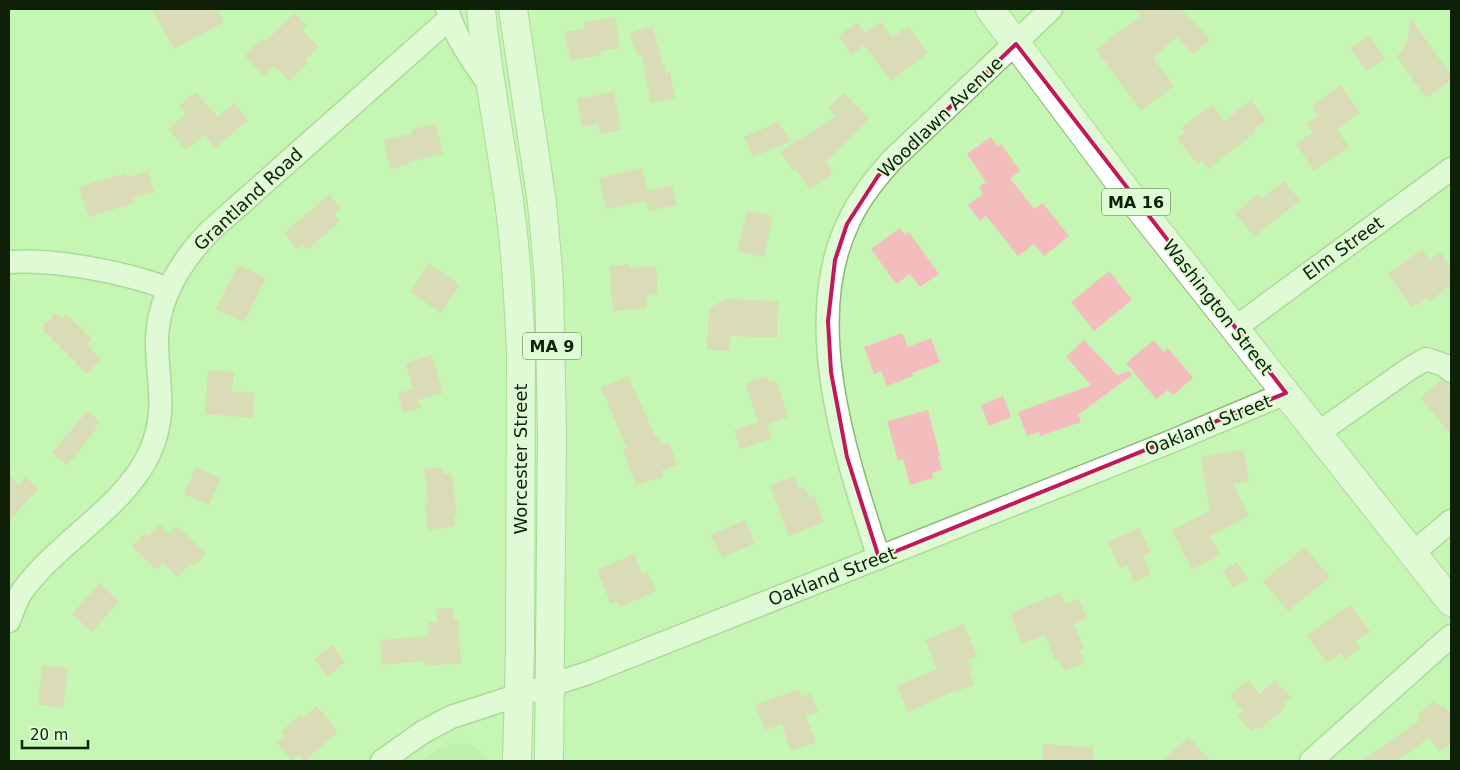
<svg xmlns="http://www.w3.org/2000/svg" width="1460" height="770" font-family="'DejaVu Sans',sans-serif">
<style>
.built{fill:#b6eba3}
.building{fill:#f3bdbe}
.lines{fill:none;stroke-linecap:round;stroke-linejoin:round}
.minor-casing{stroke:#89b878;stroke-width:25}
.major-casing{stroke:#89b878;stroke-width:30}
.highway-casing{stroke:#89b878;stroke-width:30}
.minor{stroke:#fff;stroke-width:22}
.major{stroke:#fff;stroke-width:28}
.highway{stroke:#fff;stroke-width:28}
.marked{fill:none;stroke:#c2185b;stroke-width:4;stroke-linejoin:round}
.labels{text-anchor:middle;dominant-baseline:central;stroke-width:4;stroke-linejoin:round;paint-order:stroke}
.shield{fill:#dffdd5;stroke:#4d6245;stroke-width:1}
.shield-label{font-size:16px;font-weight:bold;fill:#0e2007}
.street-label{font-size:18px;fill:#0e2007;stroke:#dffdd5}
</style>
<rect width="100%" height="100%" fill="#c5f6b3"/>
<!-- built -->
<path class="built" d="M464 743 476 747 484 755 486 761H420L438 749 450 744Z"/>
<!-- building -->
<path class="building" d="M152 9H217L224 22 174 49Z
M1134 9H1181L1210 39 1193 54 1177 37 1153 58 1174 86 1141 111 1096 49 1141 16Z
M294 13 307 26 302 30 319 47 305 60 308 63 289 81 274 66 264 76 245 56 262 38 265 42Z
M615 17 620 48 600 51 601 55 570 60 565 32 585 28 584 22Z
M1410 17 1451 75V80L1426 98 1397 57 1408 40Z
M881 22 892 38 908 26 928 53 891 81 864 45 852 55 838 36 857 23 865 33Z
M652 26 666 73 670 72 675 98 651 103 641 54 637 55 630 33Z
M1369 35 1385 59 1366 71 1350 48Z
M1341 85 1360 113 1337 129 1349 147 1314 171 1296 144 1313 132 1307 124 1318 116 1312 106Z
M196 92 218 117 234 103 248 120 215 148 204 134 186 150 168 129 186 114 179 106Z
M614 92 621 130 600 134 598 124 582 127 577 99Z
M844 93 869 118 826 162 833 174 809 189 796 169 793 171 780 152 836 116 828 108Z
M1251 100 1266 120 1254 129 1256 132 1208 169 1202 161 1197 164 1177 138 1185 132 1181 128 1212 105 1224 121Z
M778 122 791 141 753 157 744 137Z
M436 124 443 154 408 162 409 165 390 169 384 140 413 133V129Z
M991 137 998 147 1001 144 1020 171 1010 178 1034 209 1043 203 1069 236 1044 256 1034 244 1018 256 986 216 980 221 968 205 983 194 979 187 986 182 967 154Z
M642 168 647 191 672 185 677 205 649 211 646 201 606 209 599 178Z
M148 171 154 192 133 198 135 203 88 217 79 187 126 173 127 178Z
M1284 181 1300 200 1254 237 1235 213 1258 194 1262 199Z
M329 194 341 208 334 214 340 221 308 250 303 245 298 250 284 234Z
M747 210 773 216 764 257 737 251Z
M900 228 905 235 909 232 939 274 920 287 910 274 896 284 871 249Z
M1422 249 1429 260 1440 252 1451 268V285L1429 302 1426 298 1412 308 1388 274Z
M429 263 460 285 441 313 410 292Z
M629 264V268L656 266 658 294 646 296 647 308 613 311 609 266Z
M238 265 266 278 244 322 216 309Z
M1109 271 1132 300 1094 331 1071 302Z
M725 299 778 301 777 338 730 336 729 351 707 350 709 308Z
M56 313 62 319 66 314 92 339 87 344 101 359 87 374 41 328Z
M902 333 908 347 931 338 940 362 912 373 913 376 887 386 881 371 874 374 864 347Z
M1084 340 1117 375 1130 371 1132 375 1078 415 1081 422 1040 436 1039 432 1027 436 1018 412 1091 385 1066 357Z
M1154 340 1163 352 1168 348 1193 378 1173 395 1168 390 1156 399 1126 363Z
M432 355 443 393 418 400 421 408 403 413 398 393 413 389 405 363Z
M208 370 234 372 232 391 255 393 253 418 205 414Z
M628 376 656 438 659 437 662 445 669 442 677 465 661 471 663 476 636 486 623 450 627 448 601 388Z
M767 376 769 382 776 380 788 417 767 424 772 439 740 449 734 430 758 422 745 383Z
M1441 380 1447 383 1451 389V435L1420 397Z
M1003 396 1011 417 989 426 981 405Z
M928 410 940 456H938L942 470 932 473 933 478 910 485 903 459 898 461 887 421Z
M87 411 100 421 95 428 96 429 67 466 52 453Z
M1243 450 1249 481 1233 484 1249 516 1210 536 1220 555 1192 570 1172 530 1210 511 1201 457Z
M196 467 221 478 209 505 184 494Z
M442 467 443 474 452 473 457 514 454 515 455 526 428 530 425 505 428 504 424 469Z
M9 475 19 485 26 477 38 489 9 521Z
M794 476 799 489 805 487 809 498 814 496 824 522 789 536 770 485Z
M745 520 755 543 722 558 711 535Z
M160 524 169 534 177 526 206 554 193 567 190 563 177 577 163 563 156 570 132 547 145 533 148 536Z
M1139 528 1151 553 1143 556 1151 574 1134 582 1127 565 1120 568 1108 542Z
M1305 547 1330 577 1288 611 1263 581Z
M634 554 642 574 648 572 656 591 620 607 617 601 611 604 597 570Z
M1237 562 1248 579 1233 588 1223 571Z
M99 583 119 601 92 632 72 614Z
M1060 593 1065 604 1079 599 1087 619 1074 624 1084 649 1080 651 1085 663 1064 671 1059 660 1055 661 1045 635 1022 644 1010 613Z
M1350 604 1370 631 1356 642 1360 648 1345 660 1340 653 1327 663 1307 636Z
M453 608 454 619H458L461 663 426 666 425 661 382 665 380 640 429 636 428 622H438L436 609Z
M964 624 977 656 968 660 973 670 969 671 974 685 955 692 954 691 908 712 897 686 937 669 925 640Z
M332 645 345 662 328 677 314 659Z
M42 665 68 668 63 708 38 705Z
M1248 680 1259 694 1275 680 1291 697 1284 703 1286 707 1259 730 1256 727 1252 732 1237 716 1243 711 1230 696Z
M799 689 801 697 811 693 818 712 806 716 816 742 791 751 782 724 765 730 755 705Z
M1435 701 1440 707 1443 705 1451 715V743L1440 752 1429 738 1396 761H1362L1421 719 1417 715Z
M317 706 338 732 304 761 299 755 292 761 277 743 285 736 281 731 301 715 303 718Z
M1189 737 1210 761H1161Z
M1043 744 1093 747V761H1043Z"/>
<g class="lines">
<!-- minor casing -->
<g class="minor-casing">
<path id="minor" d="M447 9C455 38 473 61 490 86
M9 262C55 259 125 272 169 289
M1235 328 1451 169
M1318 433 1409 369 1426 359 1444 365 1451 371
M1413 553 1451 521
M879 558C847 459 800 324 848 223 858 200 874 180 891 161L1051 9
M9 621C13 611 16 599 23 590 59 541 126 506 150 452 169 409 156 380 157 337 159 296 182 260 210 231L450 18
M382 761 423 732 451 717 588 673 1170 442 1286 393
M1311 761 1451 636"/>
</g>
<!-- major casing -->
<g class="major-casing">
<path id="major" d="M990 9 1130 196 1451 602"/>
</g>
<!-- highway casing -->
<g class="highway-casing">
<path id="highway" d="M481 9C487 73 500 137 509 201 516 252 519 303 521 354L520 649 517 761
M513 9 542 203 549 281 552 434 549 761"/>
</g>
<!-- minor -->
<use href="#minor" class="minor"/>
<!-- major -->
<use href="#major" class="major"/>
<!-- highway -->
<use href="#highway" class="highway"/>
</g>
<!-- marked area -->
<path d="M0 0H1460V770H0ZM1016 44 1286 393 879 558 847 457 831 372 828 321 835 260 847 224 878 176Z" fill="#c5f6b3" fill-opacity=".55" fill-rule="evenodd"/>
<path class="marked" d="M1016 44 1286 393 879 558 847 457 831 372 828 321 835 260 847 224 878 176Z"/>
<g class="labels">
<!-- shield labels -->
<g class="shield">
<rect x="1102" y="188.5" width="68" height="27" rx="4"/>
<rect x="523" y="332.5" width="58" height="27" rx="4"/>
</g>
<g class="shield-label">
<text x="1136" y="202">MA 16</text>
<text x="552" y="346">MA 9</text>
</g>
<!-- street labels -->
<g class="street-label">
<text transform="translate(940 117) rotate(-44)">Woodlawn Avenue</text>
<text transform="translate(248 199) rotate(-43)">Grantland Road</text>
<text transform="translate(1343 248) rotate(-36)">Elm Street</text>
<text transform="translate(1218 307) rotate(52)">Washington Street</text>
<text transform="translate(1208 425) rotate(-22)">Oakland Street</text>
<text transform="translate(520 459) rotate(-90)">Worcester Street</text>
<text transform="translate(832 576) rotate(-21)">Oakland Street</text>
</g>
</g>
<!-- border -->
<rect width="1460" height="770" fill="none" stroke="#0e2007" stroke-width="20"/>
<!-- scale -->
<path d="M22 740v8h66v-8" fill="none" stroke="#0e2007" stroke-width="2.5"/>
<text x="30" y="740" font-size="15" fill="#0e2007" stroke="#dffdd5" stroke-width="4" paint-order="stroke">20 m</text>
</svg>
